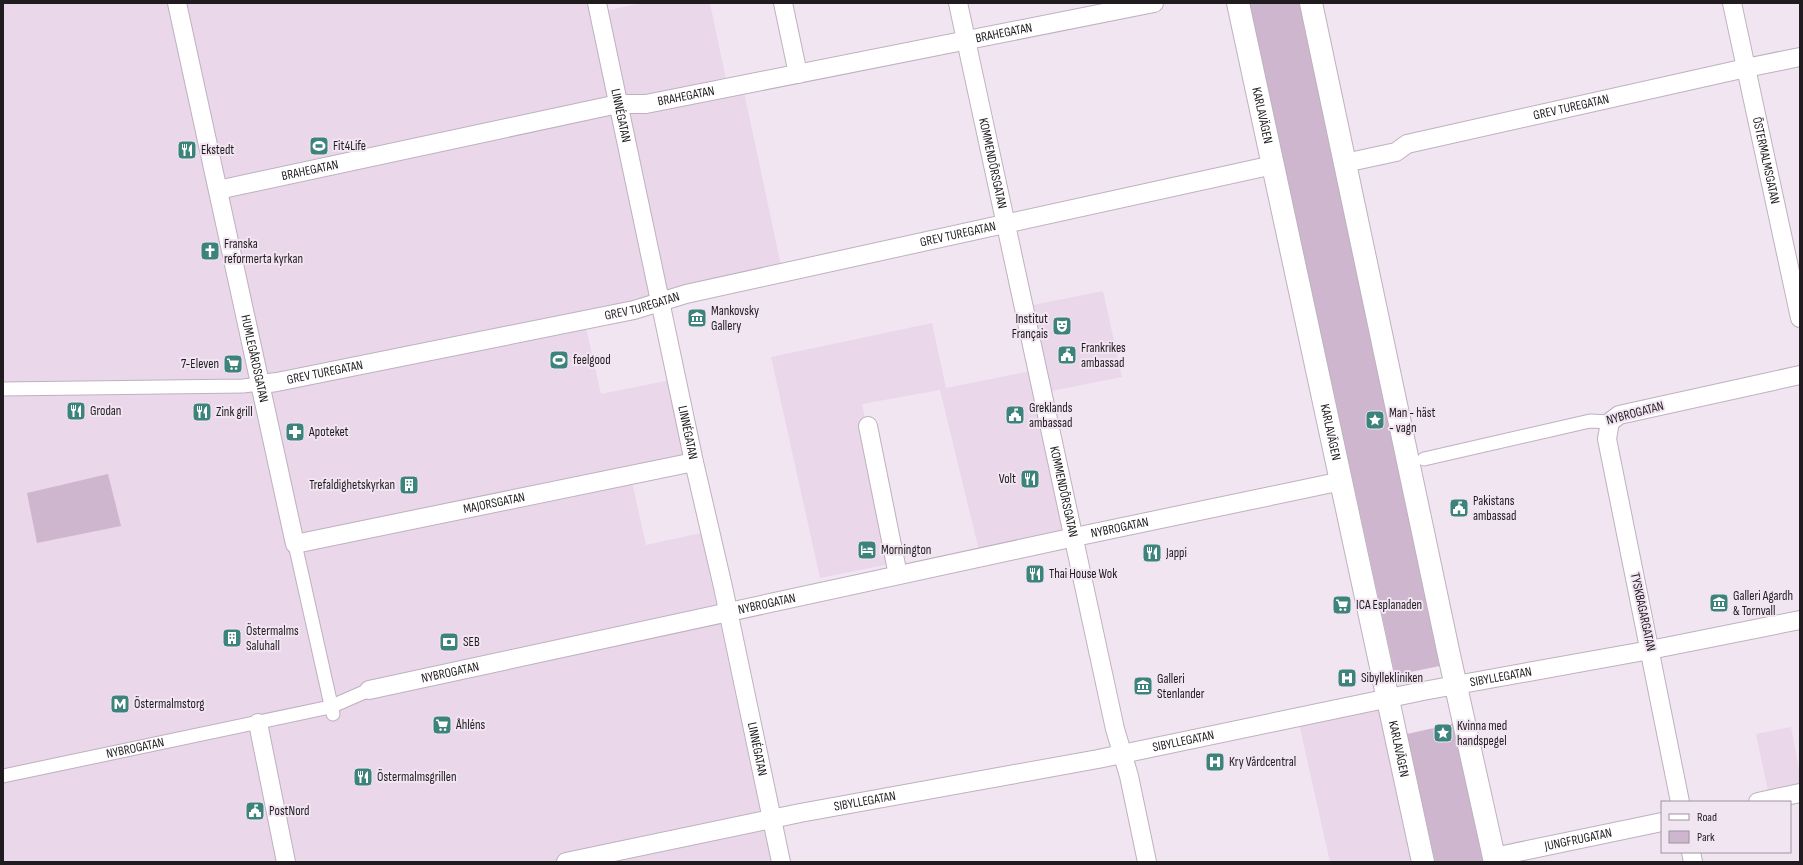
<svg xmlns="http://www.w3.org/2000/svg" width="1803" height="865" font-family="'Sofia Sans Condensed',sans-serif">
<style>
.built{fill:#ead7ea}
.green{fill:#ceb6ce}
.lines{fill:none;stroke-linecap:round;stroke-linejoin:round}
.pedestrian-casing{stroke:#beb1be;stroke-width:15}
.minor-casing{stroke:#beb1be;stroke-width:20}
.tertiary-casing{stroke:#beb1be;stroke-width:24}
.pedestrian{stroke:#fff;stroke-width:13}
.minor{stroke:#fff;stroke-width:18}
.tertiary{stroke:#fff;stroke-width:22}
.labels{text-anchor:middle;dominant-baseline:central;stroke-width:4;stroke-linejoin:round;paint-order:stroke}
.street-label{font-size:13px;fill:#1f1b1f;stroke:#f2e5f2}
.poi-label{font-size:13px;fill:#1f1b1f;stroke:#f2e5f2;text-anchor:start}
</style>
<rect width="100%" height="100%" fill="#f2e5f2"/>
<!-- built -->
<path class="built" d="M3 3H598L600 12 642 3H710L728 89 743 87 783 275 584 319 601 394 675 379 693 464 631 477 646 545 701 533 771 862H3Z
M1103 291 1122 377 1042 393 1074 539 981 559 940 390 862 404 895 563 820 578 771 357 932 323 946 388 1036 370 1023 307Z
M1376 699 1413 862H1330L1297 715Z
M1791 727 1800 774V790L1769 796 1756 734Z"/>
<!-- green -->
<path class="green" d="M1249 3H1300L1440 666 1395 675Z
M108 474 121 526 37 543 27 493Z
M1456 723 1486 862H1435L1407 734Z"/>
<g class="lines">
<!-- pedestrian casing -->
<g class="pedestrian-casing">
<g id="pedestrian">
<path d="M3 389 243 386 261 384"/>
<path d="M1424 459 1590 421 1610 422"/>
<path d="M295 544 333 714"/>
<path id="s1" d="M3 776 330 707 369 690"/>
</g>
</g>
<!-- minor casing -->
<g class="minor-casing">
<g id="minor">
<path id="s2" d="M177 3 295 544 694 462"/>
<path id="s3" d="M597 3 694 462 723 587 781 862"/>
<path d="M783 3 798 74"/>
<path id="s4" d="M958 3 1115 729 1129 776 1147 862"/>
<path id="s5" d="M1732 3 1800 318"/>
<path id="s6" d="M1345 163 1396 152 1407 144 1746 68 1800 57"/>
<path id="s7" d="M218 190 618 104H646L1154 3"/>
<path id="s8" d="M261 384 277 382 634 310 686 294 1273 165"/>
<path d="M868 426 898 575"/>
<path id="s9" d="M369 690 1075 537 1342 481"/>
<path d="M258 723 286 862"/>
<path d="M1680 802 1607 439 1610 422 1619 415 1800 375"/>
<path d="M1758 802 1800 793"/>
<path d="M1691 852 1693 862"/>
<path id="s10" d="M1494 857 1662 822"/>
<path id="s11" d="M566 862 800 813 1098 759 1423 691 1650 650 1800 620"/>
</g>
</g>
<!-- tertiary casing -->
<g class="tertiary-casing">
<g id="tertiary">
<path id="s12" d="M1238 3 1423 862"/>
<path d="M1311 3 1449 655 1495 862"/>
</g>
</g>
<!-- pedestrian -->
<use href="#pedestrian" class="pedestrian"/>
<!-- minor -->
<use href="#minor" class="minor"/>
<!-- tertiary -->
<use href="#tertiary" class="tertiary"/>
</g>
<!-- icons -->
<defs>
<g id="stadium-square" transform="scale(1)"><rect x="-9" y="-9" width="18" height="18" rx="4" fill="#3c837b" stroke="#f2e5f2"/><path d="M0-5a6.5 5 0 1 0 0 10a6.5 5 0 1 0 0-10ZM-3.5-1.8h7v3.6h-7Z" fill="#fff"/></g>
<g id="restaurant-square" transform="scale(1)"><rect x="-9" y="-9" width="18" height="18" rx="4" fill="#3c837b" stroke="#f2e5f2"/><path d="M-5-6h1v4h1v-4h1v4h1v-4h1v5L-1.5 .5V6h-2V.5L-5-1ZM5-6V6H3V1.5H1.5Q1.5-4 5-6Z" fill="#fff"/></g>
<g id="church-square" transform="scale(1)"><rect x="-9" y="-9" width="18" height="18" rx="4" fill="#3c837b" stroke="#f2e5f2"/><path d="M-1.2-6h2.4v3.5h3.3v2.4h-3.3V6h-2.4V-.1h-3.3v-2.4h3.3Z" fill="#fff"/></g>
<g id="museum-square" transform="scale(1)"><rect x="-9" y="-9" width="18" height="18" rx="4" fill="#3c837b" stroke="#f2e5f2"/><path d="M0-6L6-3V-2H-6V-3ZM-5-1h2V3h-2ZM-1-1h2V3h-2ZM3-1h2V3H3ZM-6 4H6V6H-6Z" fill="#fff"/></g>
<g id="theatre-square" transform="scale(1)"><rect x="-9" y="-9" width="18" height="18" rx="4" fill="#3c837b" stroke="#f2e5f2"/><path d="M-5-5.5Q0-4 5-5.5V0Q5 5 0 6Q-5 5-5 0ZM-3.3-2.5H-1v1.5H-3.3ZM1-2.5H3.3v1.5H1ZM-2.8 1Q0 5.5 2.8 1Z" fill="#fff"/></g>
<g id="civic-square" transform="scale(1)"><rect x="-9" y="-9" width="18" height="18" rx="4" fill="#3c837b" stroke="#f2e5f2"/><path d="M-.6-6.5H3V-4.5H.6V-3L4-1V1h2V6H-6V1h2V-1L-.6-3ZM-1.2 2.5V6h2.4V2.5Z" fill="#fff"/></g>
<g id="supermarket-square" transform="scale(1)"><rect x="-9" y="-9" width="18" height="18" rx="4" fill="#3c837b" stroke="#f2e5f2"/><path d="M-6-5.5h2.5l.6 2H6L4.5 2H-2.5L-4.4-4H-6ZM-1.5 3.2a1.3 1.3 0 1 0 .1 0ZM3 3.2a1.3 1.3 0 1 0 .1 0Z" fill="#fff"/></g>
<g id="sight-square" transform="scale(1)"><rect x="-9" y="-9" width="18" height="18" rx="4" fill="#3c837b" stroke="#f2e5f2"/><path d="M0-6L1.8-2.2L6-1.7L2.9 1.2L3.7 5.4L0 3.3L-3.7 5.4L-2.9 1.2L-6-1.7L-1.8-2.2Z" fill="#fff"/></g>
<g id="pharmacy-square" transform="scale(1)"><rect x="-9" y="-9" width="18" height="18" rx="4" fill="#3c837b" stroke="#f2e5f2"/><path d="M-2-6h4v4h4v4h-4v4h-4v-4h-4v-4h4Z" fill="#fff"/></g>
<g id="building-square" transform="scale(1)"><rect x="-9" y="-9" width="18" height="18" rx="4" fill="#3c837b" stroke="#f2e5f2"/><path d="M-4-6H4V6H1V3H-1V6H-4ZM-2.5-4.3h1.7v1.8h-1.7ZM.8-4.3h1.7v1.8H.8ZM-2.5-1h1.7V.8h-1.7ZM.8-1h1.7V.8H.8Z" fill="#fff"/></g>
<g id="hotel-square" transform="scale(1)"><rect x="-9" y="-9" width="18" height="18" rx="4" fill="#3c837b" stroke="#f2e5f2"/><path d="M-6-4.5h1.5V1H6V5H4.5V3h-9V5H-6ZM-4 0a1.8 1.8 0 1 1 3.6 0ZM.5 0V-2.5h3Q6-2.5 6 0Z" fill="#fff"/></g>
<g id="bank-square" transform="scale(1)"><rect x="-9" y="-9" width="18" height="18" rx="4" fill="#3c837b" stroke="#f2e5f2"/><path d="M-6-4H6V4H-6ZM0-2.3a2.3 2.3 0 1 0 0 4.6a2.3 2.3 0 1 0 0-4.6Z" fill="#fff"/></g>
<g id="hospital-square" transform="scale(1)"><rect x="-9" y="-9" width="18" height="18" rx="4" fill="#3c837b" stroke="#f2e5f2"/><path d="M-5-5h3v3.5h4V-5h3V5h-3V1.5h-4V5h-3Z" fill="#fff"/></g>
<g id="metro-square" transform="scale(1)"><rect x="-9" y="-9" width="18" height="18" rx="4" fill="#3c837b" stroke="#f2e5f2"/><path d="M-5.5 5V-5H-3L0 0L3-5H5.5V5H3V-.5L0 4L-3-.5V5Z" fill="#fff"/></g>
</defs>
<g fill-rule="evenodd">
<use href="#stadium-square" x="319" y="146"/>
<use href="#restaurant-square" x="187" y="150"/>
<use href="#church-square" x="210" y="251"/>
<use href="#museum-square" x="697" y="318"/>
<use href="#theatre-square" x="1062" y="326"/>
<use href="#civic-square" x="1067" y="355"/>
<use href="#stadium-square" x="559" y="360"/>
<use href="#supermarket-square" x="233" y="364"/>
<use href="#restaurant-square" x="76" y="411"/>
<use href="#restaurant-square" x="202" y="412"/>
<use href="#civic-square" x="1015" y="415"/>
<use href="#sight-square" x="1375" y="420"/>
<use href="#pharmacy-square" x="295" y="432"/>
<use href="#restaurant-square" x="1030" y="479"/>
<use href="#building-square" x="409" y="485"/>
<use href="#civic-square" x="1459" y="508"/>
<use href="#hotel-square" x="867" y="550"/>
<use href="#restaurant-square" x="1152" y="553"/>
<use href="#restaurant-square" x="1035" y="574"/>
<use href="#museum-square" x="1719" y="603"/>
<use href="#supermarket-square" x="1342" y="605"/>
<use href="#building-square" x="232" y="638"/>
<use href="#bank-square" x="449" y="642"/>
<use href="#hospital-square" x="1347" y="678"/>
<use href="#museum-square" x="1143" y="686"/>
<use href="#metro-square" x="120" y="704"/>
<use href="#supermarket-square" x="442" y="725"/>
<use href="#sight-square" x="1443" y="733"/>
<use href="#hospital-square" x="1215" y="762"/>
<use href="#restaurant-square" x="363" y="777"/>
<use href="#civic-square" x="255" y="811"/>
</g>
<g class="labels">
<!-- street labels -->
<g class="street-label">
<text stroke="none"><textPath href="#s7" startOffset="802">BRAHEGATAN</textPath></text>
<text stroke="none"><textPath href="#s7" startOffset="478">BRAHEGATAN</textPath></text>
<text stroke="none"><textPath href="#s6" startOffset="234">GREV TUREGATAN</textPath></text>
<text stroke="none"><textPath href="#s3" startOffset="115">LINNÉGATAN</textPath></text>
<text stroke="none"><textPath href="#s12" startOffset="115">KARLAVÄGEN</textPath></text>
<text stroke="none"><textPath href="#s5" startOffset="161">ÖSTERMALMSGATAN</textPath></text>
<text stroke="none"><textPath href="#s4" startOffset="164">KOMMENDÖRSGATAN</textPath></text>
<text stroke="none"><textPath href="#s7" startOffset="94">BRAHEGATAN</textPath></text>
<text stroke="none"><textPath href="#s8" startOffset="713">GREV TUREGATAN</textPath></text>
<text stroke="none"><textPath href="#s8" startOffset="389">GREV TUREGATAN</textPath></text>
<text stroke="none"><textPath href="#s2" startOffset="364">HUMLEGÅRDSGATAN</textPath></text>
<text stroke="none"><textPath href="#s8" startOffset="65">GREV TUREGATAN</textPath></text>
<text transform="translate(1635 413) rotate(-15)">NYBROGATAN</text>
<text stroke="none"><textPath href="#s12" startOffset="439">KARLAVÄGEN</textPath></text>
<text stroke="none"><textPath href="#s3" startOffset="439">LINNÉGATAN</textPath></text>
<text stroke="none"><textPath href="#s4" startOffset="500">KOMMENDÖRSGATAN</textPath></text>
<text stroke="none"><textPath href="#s2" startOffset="757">MAJORSGATAN</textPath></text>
<text stroke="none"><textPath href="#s9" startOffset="768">NYBROGATAN</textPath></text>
<text stroke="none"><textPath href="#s9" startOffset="407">NYBROGATAN</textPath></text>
<text transform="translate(1643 612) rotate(78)">TYSKBAGARGATAN</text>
<text stroke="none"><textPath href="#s9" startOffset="83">NYBROGATAN</textPath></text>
<text stroke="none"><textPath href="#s11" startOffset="953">SIBYLLEGATAN</textPath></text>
<text stroke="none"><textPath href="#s11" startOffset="629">SIBYLLEGATAN</textPath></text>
<text stroke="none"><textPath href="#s1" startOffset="135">NYBROGATAN</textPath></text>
<text stroke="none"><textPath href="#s3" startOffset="763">LINNÉGATAN</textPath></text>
<text stroke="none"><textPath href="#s12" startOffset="763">KARLAVÄGEN</textPath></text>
<text stroke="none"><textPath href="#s11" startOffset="305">SIBYLLEGATAN</textPath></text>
<text stroke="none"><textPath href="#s10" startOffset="86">JUNGFRUGATAN</textPath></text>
</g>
<!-- poi labels -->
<g class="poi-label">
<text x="333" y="146">Fit4Life</text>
<text x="201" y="150">Ekstedt</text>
<text x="224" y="244">Franska<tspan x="224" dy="15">reformerta kyrkan</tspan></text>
<text x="711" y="311">Mankovsky<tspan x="711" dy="15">Gallery</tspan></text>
<text x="1048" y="319" text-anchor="end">Institut<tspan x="1048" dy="15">Français</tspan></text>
<text x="1081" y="348">Frankrikes<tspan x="1081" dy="15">ambassad</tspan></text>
<text x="573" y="360">feelgood</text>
<text x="219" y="364" text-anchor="end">7-Eleven</text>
<text x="1029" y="408">Greklands<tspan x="1029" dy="15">ambassad</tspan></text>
<text x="90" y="411">Grodan</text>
<text x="216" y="412">Zink grill</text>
<text x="1389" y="413">Man - häst<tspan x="1389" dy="15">- vagn</tspan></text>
<text x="309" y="432">Apoteket</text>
<text x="1016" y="479" text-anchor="end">Volt</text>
<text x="395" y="485" text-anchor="end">Trefaldighetskyrkan</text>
<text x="1473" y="501">Pakistans<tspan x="1473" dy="15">ambassad</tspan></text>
<text x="881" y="550">Mornington</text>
<text x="1166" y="553">Jappi</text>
<text x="1049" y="574">Thai House Wok</text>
<text x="1733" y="596">Galleri Agardh<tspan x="1733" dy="15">&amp; Tornvall</tspan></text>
<text x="1356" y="605">ICA Esplanaden</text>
<text x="246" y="631">Östermalms<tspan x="246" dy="15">Saluhall</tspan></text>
<text x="463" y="642">SEB</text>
<text x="1361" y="678">Sibyllekliniken</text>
<text x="1157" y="679">Galleri<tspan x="1157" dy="15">Stenlander</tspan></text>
<text x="134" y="704">Östermalmstorg</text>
<text x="456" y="725">Åhléns</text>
<text x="1457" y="726">Kvinna med<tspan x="1457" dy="15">handspegel</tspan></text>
<text x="1229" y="762">Kry Vårdcentral</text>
<text x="377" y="777">Östermalmsgrillen</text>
<text x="269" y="811">PostNord</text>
</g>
</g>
<!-- border -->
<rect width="1803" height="865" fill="none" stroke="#1f1b1f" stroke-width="8"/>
<!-- legend -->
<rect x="1661" y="801" width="130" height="52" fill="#f2e5f2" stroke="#9e949e"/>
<rect x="1669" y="814" width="20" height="6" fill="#ffffff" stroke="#9e949e"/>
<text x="1697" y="821" font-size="12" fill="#1f1b1f">Road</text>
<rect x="1669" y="831" width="20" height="12" fill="#ceb6ce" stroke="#9e949e"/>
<text x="1697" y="841" font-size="12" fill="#1f1b1f">Park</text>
</svg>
